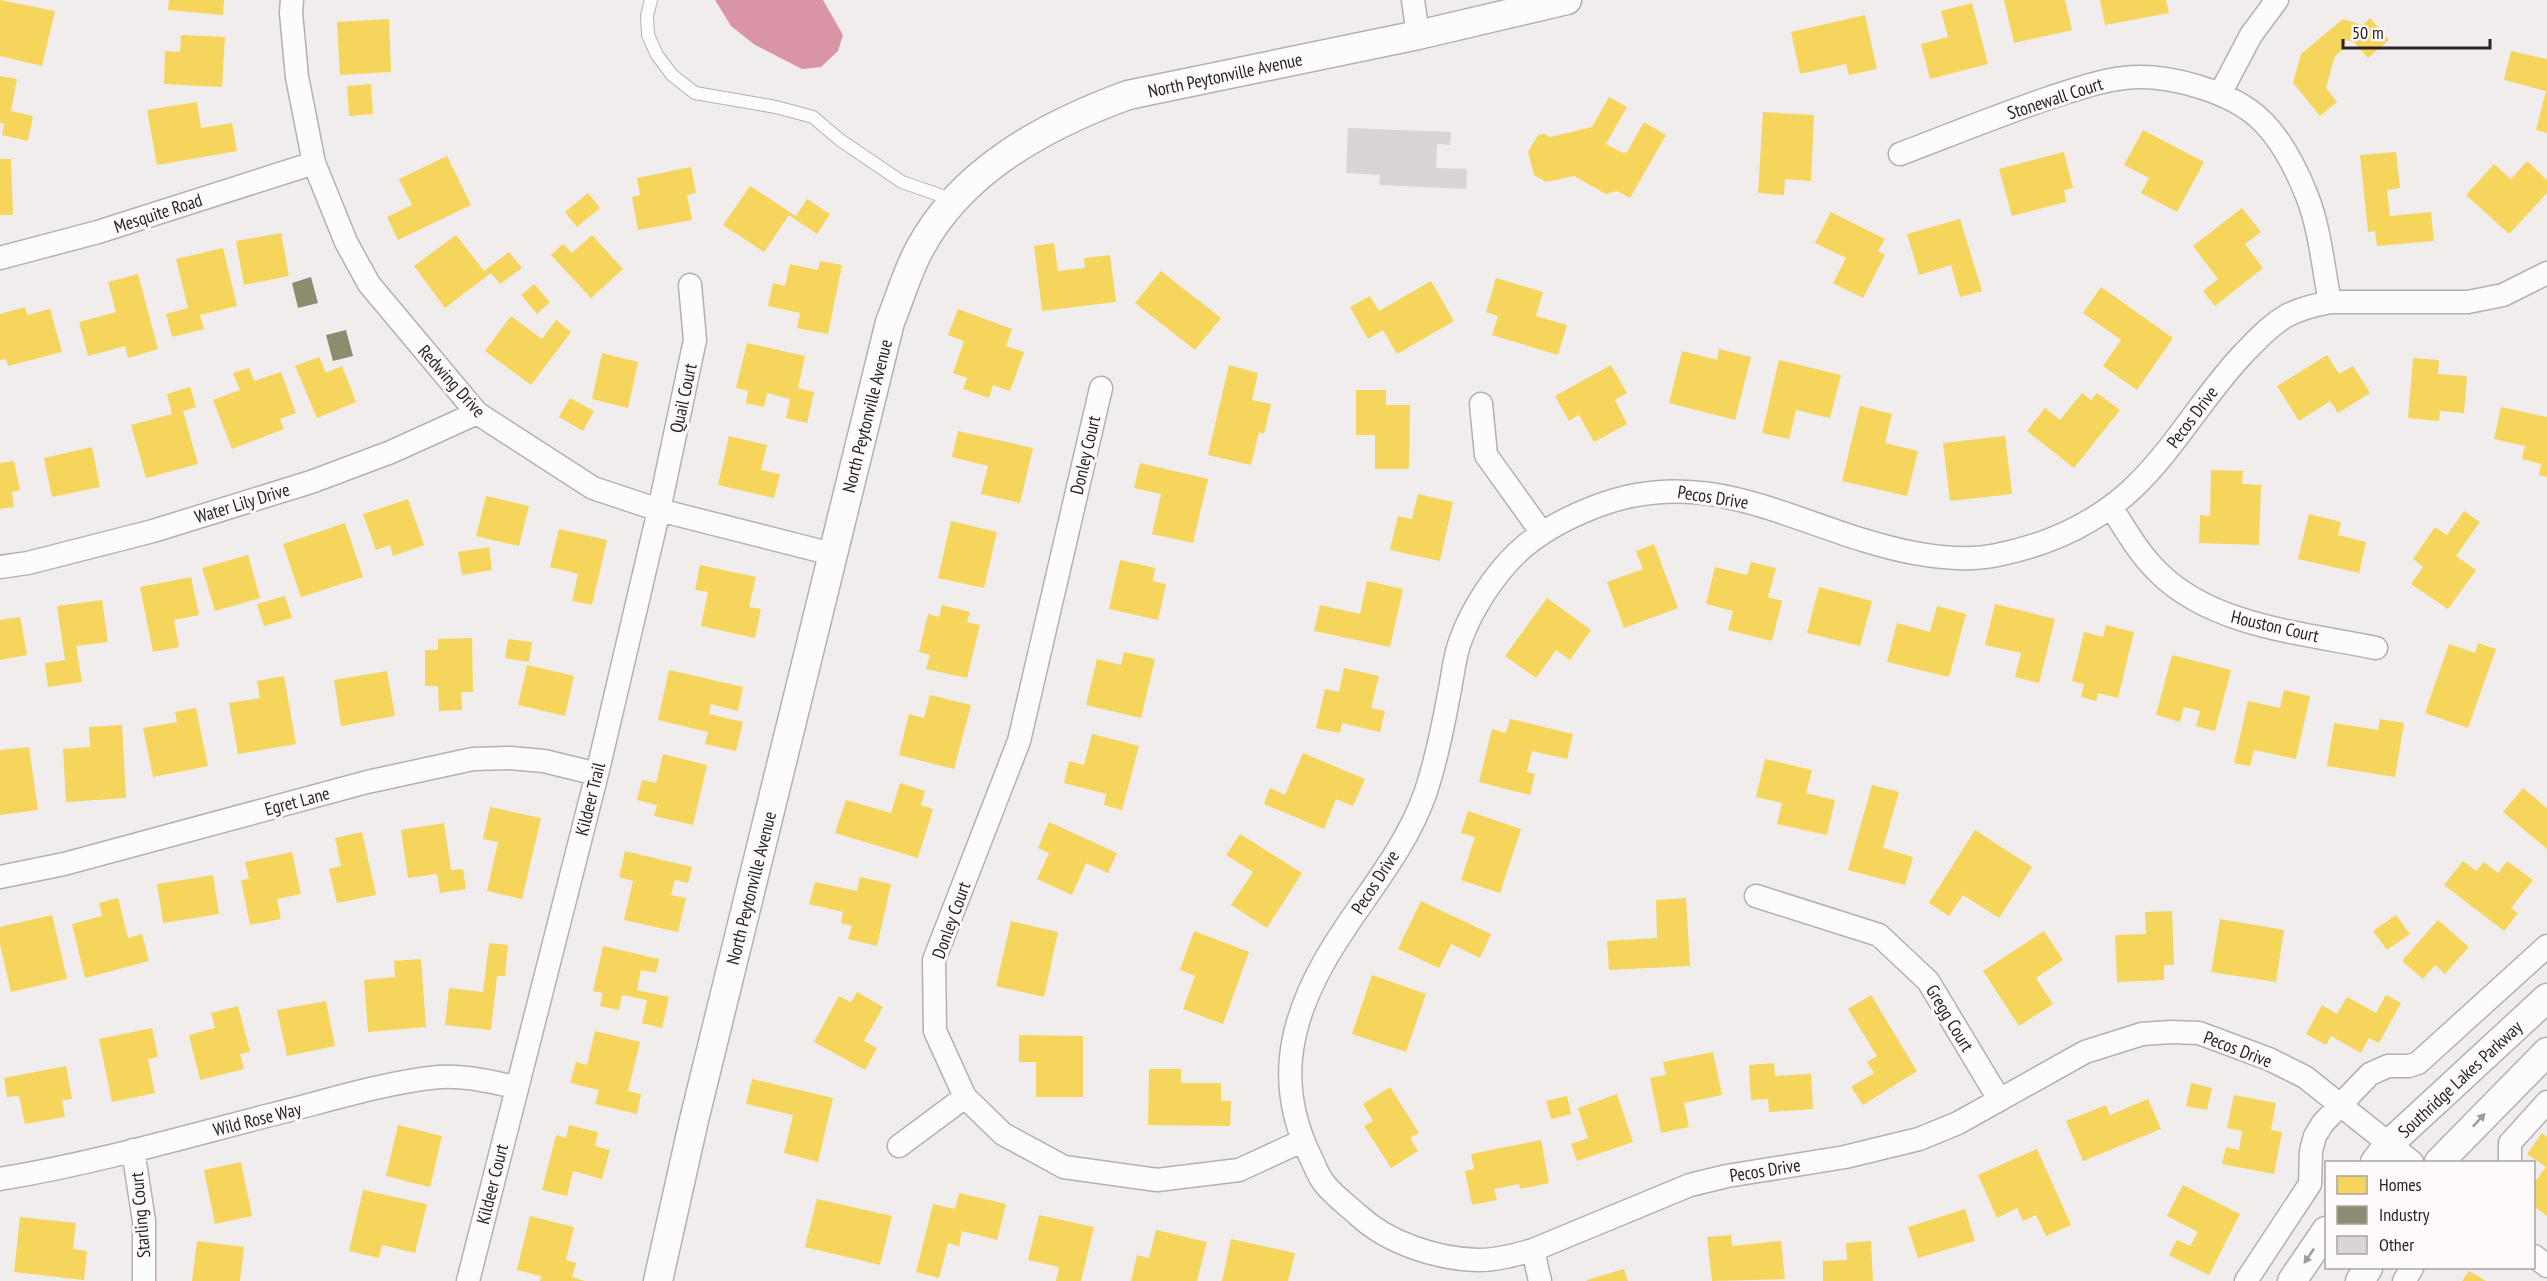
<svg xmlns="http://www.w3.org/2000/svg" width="2547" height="1281" font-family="'PT Sans Narrow',sans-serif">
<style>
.water{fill:#d995a6}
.homes{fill:#f6d55c}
.industry{fill:#8c8c6e}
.building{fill:#d9d4d5}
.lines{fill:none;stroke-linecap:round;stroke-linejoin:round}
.service-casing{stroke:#b4b0b0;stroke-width:14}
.minor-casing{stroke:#b4b0b0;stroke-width:25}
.tertiary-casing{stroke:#b4b0b0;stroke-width:31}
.service{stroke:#fdfcfc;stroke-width:12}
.minor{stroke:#fdfcfc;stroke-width:22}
.tertiary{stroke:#fdfcfc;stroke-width:28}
.oneway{fill:#9d9b9b}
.labels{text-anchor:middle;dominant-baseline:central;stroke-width:6;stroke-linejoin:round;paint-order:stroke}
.street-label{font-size:18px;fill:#272424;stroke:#fef9fa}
</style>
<rect width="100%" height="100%" fill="#f2eded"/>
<!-- water -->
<path class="water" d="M715 0H823L843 35 838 51 821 67 802 69 755 45 731 26Z"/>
<!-- homes -->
<path class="homes" d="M0 0 55 11 42 66 0 56Z
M169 0H224L223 15 168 10Z
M2004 0H2065L2072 30 2014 43Z
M2100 0H2166L2169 13 2105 25Z
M1972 3 1988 64 1930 79 1921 44 1948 37 1941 11Z
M1865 15 1877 69 1849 75 1846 64 1800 74 1791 32Z
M2370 18 2389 40 2368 58 2354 42 2346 40 2343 49 2335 56 2326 88 2337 102 2320 116 2293 83 2301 54 2343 19 2363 25Z
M389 19 391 72 340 75 337 22Z
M181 35 225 37 222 87 164 84 165 51 180 52Z
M2511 51 2547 59V133L2536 130 2546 91 2504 80Z
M0 76 17 79 11 111 33 116 28 141 2 135 4 124 0 123Z
M371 84 373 114 349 116 347 86Z
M1609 97 1627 107 1606 144 1623 153 1627 152 1644 122 1666 135 1630 198 1617 191 1606 194 1574 176 1546 182 1534 175 1528 152 1538 135 1544 134 1550 137 1592 127Z
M197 102 201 128 232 123 237 151 157 165 147 110Z
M1763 112 1814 115 1811 181 1785 179 1784 195 1758 193Z
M2143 130 2204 162 2177 212 2141 193 2149 178 2124 165Z
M2064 152 2073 188 2064 190 2066 202 2012 216 1999 169Z
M2396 152 2400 188 2387 190 2390 216 2431 212 2434 241 2377 246 2375 231 2368 232 2360 155Z
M447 156 471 205 398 240 387 217 412 205 399 179Z
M0 159H11L13 215H0Z
M2527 161 2547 180V193L2509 234 2466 195 2494 164 2511 179Z
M691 167 696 193 687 195 692 220 638 230 632 197 640 195 637 178Z
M750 186 796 216 807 199 830 214 817 234 789 215 764 252 723 225Z
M588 193 600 208 577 227 565 212Z
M2242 208 2261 232 2245 244 2263 268 2215 306 2203 291 2218 279 2193 246Z
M1831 212 1885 239 1878 251 1885 255 1863 298 1833 283 1846 258 1815 243Z
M1960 219 1982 291 1960 297 1951 265 1919 275 1907 234Z
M281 233 289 276 244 285 236 241Z
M456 235 484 271 509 252 522 268 500 284 491 273 445 308 414 266Z
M592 235 623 269 591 298 551 255 563 244 572 253Z
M1054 243 1058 271 1085 268 1084 258 1110 255 1116 302 1042 311 1034 246Z
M223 248 237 306 200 315 204 329 172 337 166 314 188 308 176 259Z
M820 261 842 265 828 334 797 328 800 313 768 306 773 283 785 286 790 264 818 270Z
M1161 271 1221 318 1195 350 1135 303Z
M138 274 158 349 128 358 125 346 88 356 79 322 116 312 108 282Z
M1496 278 1543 292 1536 316 1567 325 1558 355 1492 335 1498 316 1486 312Z
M1431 281 1454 321 1397 354 1383 330 1368 339 1350 307 1370 296 1379 311Z
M534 284 550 302 537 314 521 295Z
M2101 287 2173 338 2137 390 2103 366 2121 340 2083 313Z
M25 307 27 315 50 309 62 352 8 366 6 359 0 360V314Z
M958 309 1012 329 1006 346 1024 352 1010 391 993 385 989 398 963 389 967 378 953 373 964 341 948 335Z
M511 316 542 339 556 320 571 332 531 385 485 351Z
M747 343 805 356 798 388 814 392 807 423 786 418 790 399 767 393 764 407 746 403 748 391 736 388Z
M1719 349 1751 357 1735 420 1669 403 1682 351 1717 360Z
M602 353 638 362 628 408 592 399Z
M2327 355 2339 374 2353 366 2370 393 2338 413 2330 401 2299 421 2277 386Z
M319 357 326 373 342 366 356 402 317 418 295 366Z
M2413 358 2439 360 2438 374 2467 376 2464 413 2440 411 2439 421 2408 418Z
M1779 360 1841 375 1830 418 1796 410 1789 439 1762 433Z
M1229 365 1258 373 1252 400 1271 404 1264 434 1259 432 1251 465 1208 455Z
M1611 365 1627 393 1615 400 1627 424 1594 442 1579 415 1569 421 1555 396Z
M249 368 254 381 281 372 296 413 280 419 284 429 232 449 213 400 240 390 233 373Z
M190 387 196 407 183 411 198 464 146 478 131 425 172 414 167 394Z
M1356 390H1386V405H1410L1409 469H1375V435H1356Z
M2082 393 2091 400 2097 393 2120 410 2074 468 2027 431 2045 408 2060 420Z
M570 398 594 411 583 431 559 417Z
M1860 406 1892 414 1885 443 1918 451 1907 496 1842 481Z
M2501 407 2547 417V477L2539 475 2541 464 2522 459 2525 446 2494 439Z
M958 431 1033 448 1020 503 981 494 988 466 952 457Z
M729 436 767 445 761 470 780 474 774 498 718 485Z
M2005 436 2012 494 1950 501 1943 443Z
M92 447 100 487 52 497 44 458Z
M14 461 20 490 12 492 14 507 0 509V463Z
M1140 463 1208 479 1193 543 1152 534 1161 494 1134 488Z
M2211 470 2243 471 2242 484 2261 485 2259 545 2199 543 2200 515 2210 516Z
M1418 494 1453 502 1440 561 1390 550 1398 516 1412 519Z
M486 496 529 506 519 546 476 536Z
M408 499 424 545 393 556 390 545 376 550 363 514Z
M2464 511 2480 522 2456 556 2476 570 2448 609 2411 584 2423 567 2413 559 2435 527 2447 535Z
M2309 514 2341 522 2338 535 2366 542 2359 573 2298 559Z
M951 521 997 532 984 588 938 578Z
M345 523 363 577 301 597 283 544Z
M559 529 607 540 592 605 572 601 578 574 550 567Z
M1654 544 1678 608 1624 628 1607 582 1643 569 1636 551Z
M489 547 492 570 462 575 458 552Z
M248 555 260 598 215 611 202 568Z
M1120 560 1155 568 1153 581 1166 584 1158 620 1109 609Z
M1751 562 1776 568 1768 597 1782 601 1772 641 1728 630 1733 611 1706 604 1715 567 1747 575Z
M700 565 756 577 749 607 761 609 755 638 701 626 708 592 695 590Z
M191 577 199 615 174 620 179 647 153 652 140 587Z
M1367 581 1403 589 1390 647 1314 631 1320 605 1360 614Z
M1819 587 1872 601 1860 646 1807 633Z
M285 596 292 618 264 626 257 604Z
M1547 598 1591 630 1570 660 1556 650 1536 678 1505 656Z
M102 600 108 642 76 646 82 682 48 687 45 663 65 660 57 606Z
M1995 604 2055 619 2039 683 2015 677 2021 653 1985 645Z
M942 605 970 612 967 622 980 625 967 678 926 669 930 655 919 652 928 614 939 617Z
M1937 606 1966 614 1949 677 1887 662 1897 623 1930 632Z
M20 617 27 655 0 660V620Z
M2106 625 2134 632 2118 698 2098 693 2096 701 2081 697 2084 684 2072 681 2084 632 2103 637Z
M472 638 473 692H461L462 710 439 711 438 686H425V650H438V639Z
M508 639 532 642 529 662 505 658Z
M2478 643 2496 649 2468 728 2425 713 2449 644 2475 653Z
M1124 652 1155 659 1141 718 1086 705 1097 659 1121 665Z
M2172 655 2231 670 2215 731 2196 726 2200 711 2184 707 2180 722 2156 715Z
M527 665 574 676 565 716 518 705Z
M1344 668 1379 676 1371 708 1385 711 1380 732 1342 723 1340 733 1316 728 1325 689 1339 692Z
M669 670 743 687 738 711 711 704 709 714 743 722 736 751 705 744 708 732 658 720Z
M387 671 395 716 341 726 334 680Z
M284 676 296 744 238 754 229 703 260 698 257 681Z
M2284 690 2310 696 2296 759 2254 750 2250 766 2234 763 2248 701 2280 708Z
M930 695 971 705 954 769 899 755 909 714 924 718Z
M196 708 208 766 153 777 143 728 177 722 175 712Z
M1510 719 1573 734 1567 759 1532 751 1527 772 1535 774 1530 795 1479 782 1492 729 1506 733Z
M2380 719 2404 723 2395 777 2327 766 2334 723 2378 730Z
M122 725 126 798 66 802 63 749 90 747 89 727Z
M1092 734 1139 746 1122 810 1104 805 1106 794 1064 783 1069 761 1084 765Z
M29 747 38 810 0 815V750Z
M1303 753 1365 779 1353 806 1336 799 1324 829 1264 804 1270 788 1285 795Z
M663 754 707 765 693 825 654 816 657 805 637 800 642 780 656 783Z
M1765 759 1812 770 1806 793 1835 800 1827 835 1777 824 1782 803 1756 797Z
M900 783 925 791 921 805 933 809 918 858 835 833 846 800 891 813Z
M1872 785 1899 792 1883 848 1913 857 1905 885 1848 870Z
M2523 788 2547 808V849L2503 812Z
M490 807 541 818 522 899 487 891 498 842 483 839Z
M1468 811 1521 829 1500 893 1461 880 1475 837 1461 833Z
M1049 822 1117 853 1108 873 1086 863 1072 895 1037 879 1049 853 1038 848Z
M444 823 451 870 463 869 466 889 440 893 437 874 408 878 401 830Z
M1975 830 2032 867 1999 918 1963 895 1949 916 1929 903Z
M362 832 376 895 337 903 329 869 341 866 335 838Z
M1240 834 1302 873 1267 928 1231 905 1253 872 1226 855Z
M625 851 692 867 688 883 675 880 671 895 686 898 678 932 624 920 633 881 619 877Z
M292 852 301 894 277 899 281 919 250 925 241 880 249 879 245 862Z
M2463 861 2476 871 2484 862 2498 873 2507 861 2533 880 2511 908 2518 913 2504 931 2444 885Z
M213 875 219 914 163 923 157 884Z
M860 877 891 884 877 946 848 939 852 926 841 923 843 912 809 904 815 882 857 891Z
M118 898 128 938 142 934 149 961 85 978 72 924 102 916 99 903Z
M1686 898 1690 966 1609 970 1607 941 1657 938 1656 900Z
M1421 901 1491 934 1480 958 1451 944 1439 968 1398 949Z
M2172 911 2174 965H2164V980L2117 982 2115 935 2146 934 2145 912Z
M52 915 67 979 11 992 0 944V927Z
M2396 915 2410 934 2387 950 2373 931Z
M2220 919 2284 930 2276 982 2211 972Z
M2438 920 2469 947 2445 974 2435 965 2423 979 2402 961Z
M1011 921 1058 932 1044 997 996 986Z
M1194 931 1249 952 1223 1024 1183 1009 1195 976 1180 970Z
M2044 931 2063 960 2036 978 2053 1004 2019 1026 1983 971Z
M489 943 508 945 505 976H497L491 1030 445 1025 449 988 483 992Z
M603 946 659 959 656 973 641 970 637 990 669 997 662 1028 642 1023 647 1000 622 995 619 1010 600 1006 603 993 593 991Z
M421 959 426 1027 368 1032 364 980 395 977 394 961Z
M1372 975 1426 994 1406 1052 1352 1034Z
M857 992 883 1007 864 1041 877 1048 865 1070 814 1042 839 996 851 1002Z
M1871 995 1917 1071 1863 1105 1851 1087 1874 1073 1867 1062 1877 1056 1848 1009Z
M2386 995 2401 1003 2379 1043 2369 1038 2361 1053 2331 1036 2326 1045 2306 1034 2322 1005 2337 1014 2347 997 2376 1013Z
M326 1001 335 1046 287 1056 277 1010Z
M238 1006 250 1052 240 1054 244 1069 200 1080 189 1035 215 1028 211 1013Z
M152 1028 158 1057 148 1059 155 1093 112 1102 99 1039Z
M595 1031 640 1042 628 1091 641 1094 637 1114 595 1104 599 1090 570 1083 576 1062 587 1065Z
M1019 1035 1083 1036V1097H1036V1062H1019Z
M1713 1052 1722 1095 1684 1103 1689 1127 1661 1133 1650 1078 1666 1075 1663 1062Z
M1774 1063 1775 1076 1811 1074 1813 1109 1769 1112 1768 1099 1751 1100 1749 1065Z
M66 1066 72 1099 62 1100 65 1117 25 1124 19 1096 7 1097 4 1078Z
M1149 1069H1181V1083H1221V1101H1231L1230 1126 1148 1125Z
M752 1079 833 1098 818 1162 784 1153 793 1115 746 1104Z
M2191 1083 2212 1088 2207 1110 2186 1106Z
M1390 1087 1419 1133 1410 1138 1418 1151 1391 1168 1364 1126 1373 1121 1363 1104Z
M1617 1094 1633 1142 1577 1161 1571 1144 1588 1138 1578 1108Z
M2234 1095 2276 1103 2271 1130 2282 1132 2274 1174 2222 1164 2226 1147 2239 1150 2242 1131 2227 1128Z
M1567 1096 1571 1114 1551 1119 1546 1101Z
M2148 1099 2161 1129 2083 1161 2066 1121 2106 1105 2110 1115Z
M398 1125 442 1136 430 1187 386 1176Z
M569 1125 598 1132 595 1146 610 1150 602 1179 573 1171 567 1196 542 1190 556 1135 566 1138Z
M2542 1133 2547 1137V1216L2534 1206V1183L2546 1167 2527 1154Z
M1541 1140 1549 1183 1520 1189 1519 1184 1494 1189 1497 1200 1472 1205 1465 1171 1474 1169 1471 1154Z
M2037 1149 2071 1225 2046 1236 2036 1215 2023 1221 2017 1208 1997 1218 1978 1175Z
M241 1162 252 1216 215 1224 204 1170Z
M2183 1185 2240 1214 2209 1275 2169 1255 2177 1240 2190 1246 2198 1232 2167 1216Z
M363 1190 427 1204 415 1253 382 1245 379 1258 349 1251Z
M959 1193 1006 1204 997 1240 962 1231 959 1246 948 1243 939 1278 916 1272 933 1204 955 1209Z
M817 1199 892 1216 880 1265 805 1247Z
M1965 1209 1975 1241 1918 1258 1908 1227Z
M1039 1215 1094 1227 1081 1281H1056L1059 1267 1028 1260Z
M530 1216 574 1227 566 1260 576 1263 572 1277 585 1281H540L541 1276 517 1270Z
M20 1217 76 1223 73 1249 87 1251 84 1280 14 1272Z
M1156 1230 1207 1242 1197 1281H1131L1137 1255 1149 1258Z
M1731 1235 1732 1246 1781 1241 1785 1279 1712 1281 1707 1237Z
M1231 1239 1295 1253 1288 1281H1222Z
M197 1241 244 1247 240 1281H192Z
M1871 1241 1873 1281H1823V1261L1847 1260 1846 1243Z
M1624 1269 1628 1281H1587V1280Z
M2469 1271 2486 1281H2462Z"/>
<!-- industry -->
<path class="industry" d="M311 277 318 303 298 308 292 283Z
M346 330 353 356 333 361 326 335Z"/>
<!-- building -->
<path class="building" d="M1348 128 1451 132 1450 145 1437 144 1436 168 1467 169 1466 189 1379 185 1380 175 1346 173Z"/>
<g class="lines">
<!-- service casing -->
<g class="service-casing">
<path id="service" d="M651 0 647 16 648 35 657 55 672 75 695 93 776 107 813 117 840 140 902 182 954 200"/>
</g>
<!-- minor casing -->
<g class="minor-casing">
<path id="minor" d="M292 0 291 13 297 77 314 163 346 242 369 284 477 413 593 488 659 510 832 554
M1413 0 1418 35
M2220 94 2251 35 2277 0
M1900 154C1950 135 1999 115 2049 98 2074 90 2098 81 2124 78 2166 73 2233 91 2263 122 2282 141 2297 171 2307 196 2320 229 2323 267 2330 302
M0 258 98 232 314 163
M1101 388 1019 741 934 960 935 1031 965 1097 1003 1134 1064 1167 1157 1180 1239 1170 1302 1141
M1481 404 1486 455 1542 533
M2111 507C2126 530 2139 554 2159 573 2214 627 2304 633 2376 648
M0 567 28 563 153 531 311 482 391 452 477 413
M0 877 64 864 367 782 473 759 510 758 544 761 597 774
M1756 896 1879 935 1928 981 1999 1099
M899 1146 965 1097
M133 1150 144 1221V1281
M2412 1162 2305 1077 2269 1059 2199 1033 2171 1032 2142 1034 2085 1052 1958 1123 1919 1139 1845 1157 1727 1176 1690 1185 1533 1250C1515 1255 1497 1260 1478 1260 1437 1259 1388 1243 1358 1215 1347 1205 1333 1195 1324 1183 1318 1176 1315 1166 1311 1158 1277 1089 1287 1028 1324 962 1356 905 1403 856 1425 794 1436 762 1443 727 1449 694 1453 676 1454 656 1461 639 1472 609 1494 575 1517 553 1540 531 1568 517 1597 506 1714 461 1803 532 1914 553 1941 558 1970 561 1997 555 2047 545 2094 524 2131 490 2174 450 2203 396 2244 353 2257 340 2269 326 2286 316 2299 309 2315 305 2330 302H2468L2503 295 2547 273
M2510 1162V1143L2547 1102
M0 1179C90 1164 178 1139 266 1116 320 1103 385 1082 439 1077 465 1075 491 1082 516 1087
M1533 1250 1540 1281
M2534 1256 2547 1266
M468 1281 597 774 659 510 695 340 690 285
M2246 1281 2310 1184 2311 1151 2315 1136 2323 1123 2370 1074 2388 1066H2409L2418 1063 2547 946
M2404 1281 2412 1268"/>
</g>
<!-- tertiary casing -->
<g class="tertiary-casing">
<path id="tertiary" d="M2375 1162 2389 1144 2547 998
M2439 1162 2547 1052
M658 1281 694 1120 890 322C900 298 907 272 919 250 961 170 1046 125 1128 95L1418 35 1567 0
M2292 1281 2326 1231
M2360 1281 2368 1268"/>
</g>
<!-- service -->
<use href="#service" class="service"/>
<!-- minor -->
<use href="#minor" class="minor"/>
<!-- tertiary -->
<use href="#tertiary" class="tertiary"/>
</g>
<!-- one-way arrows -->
<defs><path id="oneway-solid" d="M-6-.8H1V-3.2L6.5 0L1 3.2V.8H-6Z" transform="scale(1.5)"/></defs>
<g class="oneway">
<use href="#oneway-solid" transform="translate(2479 1120) rotate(-47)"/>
<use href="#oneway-solid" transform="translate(2309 1256) rotate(124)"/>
</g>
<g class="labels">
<!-- street labels -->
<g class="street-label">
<text transform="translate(1225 75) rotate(-12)">North Peytonville Avenue</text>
<text transform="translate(2055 98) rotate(-18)">Stonewall Court</text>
<text transform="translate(158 213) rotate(-18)">Mesquite Road</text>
<text transform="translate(452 381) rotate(48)">Redwing Drive</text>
<text transform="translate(683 398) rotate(-78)">Quail Court</text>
<text transform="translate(867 416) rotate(-76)">North Peytonville Avenue</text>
<text transform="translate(2192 417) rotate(-53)">Pecos Drive</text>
<text transform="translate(1085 455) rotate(-77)">Donley Court</text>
<text transform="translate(1713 497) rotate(9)">Pecos Drive</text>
<text transform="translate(242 503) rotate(-17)">Water Lily Drive</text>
<text transform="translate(2275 626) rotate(13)">Houston Court</text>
<text transform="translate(590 799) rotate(-76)">Kildeer Trail</text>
<text transform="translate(297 801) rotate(-15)">Egret Lane</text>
<text transform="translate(1375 882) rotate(-57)">Pecos Drive</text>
<text transform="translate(751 888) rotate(-76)">North Peytonville Avenue</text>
<text transform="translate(951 920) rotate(-70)">Donley Court</text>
<text transform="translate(1950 1018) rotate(59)">Gregg Court</text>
<text transform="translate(2238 1049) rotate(21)">Pecos Drive</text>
<text transform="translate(2460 1079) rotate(-43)">Southridge Lakes Parkway</text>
<text transform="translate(257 1119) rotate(-14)">Wild Rose Way</text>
<text transform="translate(1765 1170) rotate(-9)">Pecos Drive</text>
<text transform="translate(492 1184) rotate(-76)">Kildeer Court</text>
<text transform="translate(140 1215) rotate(-95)">Starling Court</text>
</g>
</g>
<!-- legend -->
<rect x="2325" y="1161" width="210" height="108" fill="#fef9fa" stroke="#a8a4a4" stroke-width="1.5"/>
<rect x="2337" y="1176" width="30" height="18" fill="#f6d55c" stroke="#a8a4a4" stroke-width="1.5"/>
<text x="2379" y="1191" font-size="18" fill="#272424">Homes</text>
<rect x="2337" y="1206" width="30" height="18" fill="#8c8c6e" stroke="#a8a4a4" stroke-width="1.5"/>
<text x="2379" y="1221" font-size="18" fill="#272424">Industry</text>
<rect x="2337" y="1236" width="30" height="18" fill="#d9d4d5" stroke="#a8a4a4" stroke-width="1.5"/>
<text x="2379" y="1251" font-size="18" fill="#272424">Other</text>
<!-- scale -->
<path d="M2343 39v9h147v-9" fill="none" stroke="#272424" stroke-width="3"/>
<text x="2352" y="39" font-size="18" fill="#272424" stroke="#fef9fa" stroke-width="4.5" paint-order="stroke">50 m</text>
</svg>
